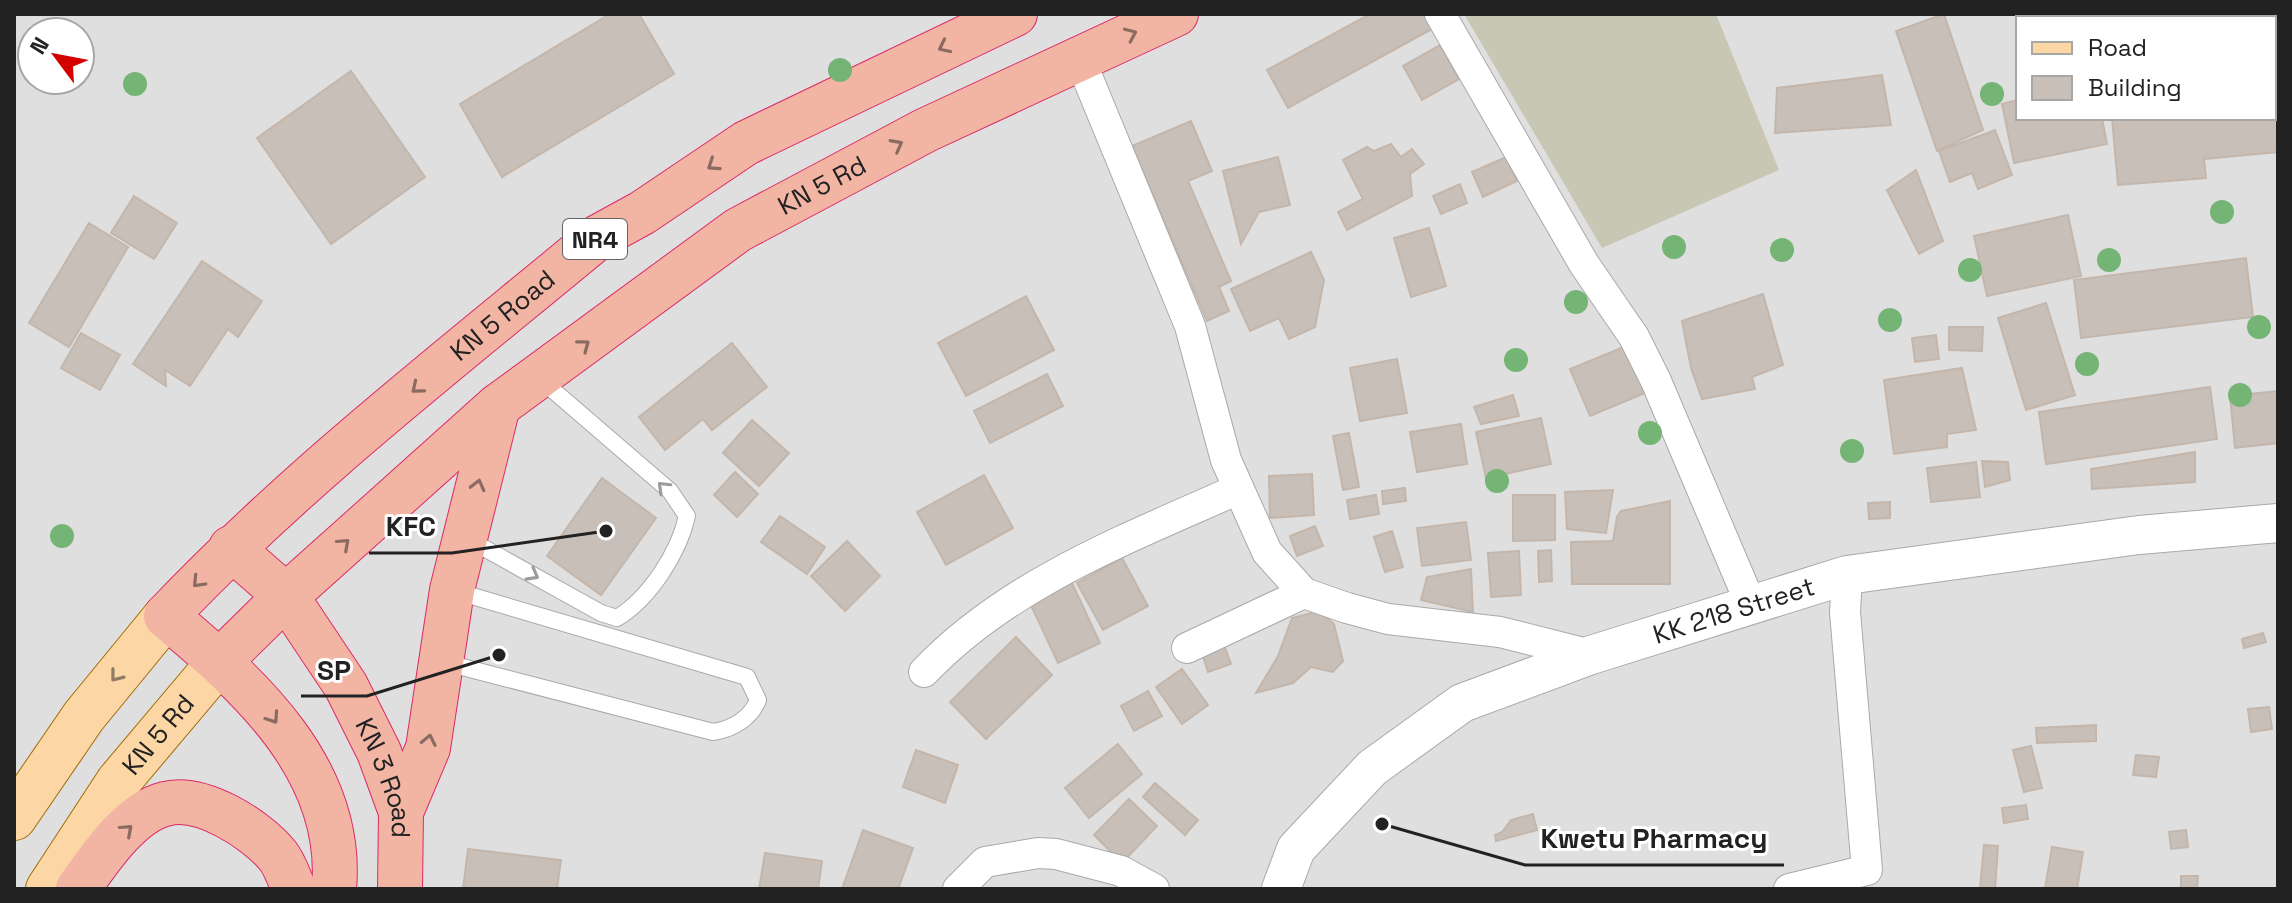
<svg xmlns="http://www.w3.org/2000/svg" width="2292" height="903" font-family="'Space Grotesk',sans-serif">
<style>
.residential{fill:#e0dfdf;fill-rule:evenodd}
.construction{fill:#c7c7b4}
.pitch{fill:#88e0be}
.building{fill:#c7bfb8;stroke:#c4b6ab;stroke-width:2}
.lines{fill:none;stroke-linecap:round;stroke-linejoin:round}
.service-casing{stroke:#a9a9a9;stroke-width:18}
.minor-casing{stroke:#a9a9a9;stroke-width:32}
.tertiary-casing{stroke:#a9a9a9;stroke-width:40}
.primary-casing{stroke:#a06b00;stroke-width:46}
.trunk-casing{stroke:#dc2a67;stroke-width:46}
.service{stroke:#fff;stroke-width:16}
.minor{stroke:#fff;stroke-width:30}
.tertiary{stroke:#fff;stroke-width:38}
.primary{stroke:#fcd6a4;stroke-width:44}
.trunk{stroke:#f2b4a3;stroke-width:44}
.tree{fill:#74b475}
.oneway{stroke:#8a6b62}
.oneway2{stroke:#9c9c9c}
.oneway3{stroke:#8f7c63}
.labels{text-anchor:middle;dominant-baseline:central;stroke-width:6;stroke-linejoin:round;paint-order:stroke}
.shield{fill:#fff;stroke:#646464;stroke-width:2}
.shield-label{font-size:24px;font-weight:bold;fill:#222}
.street-label{font-size:26px;fill:#222;stroke:#fff}
.leader{fill:none;stroke:#222;stroke-width:3}
.callout-dot{fill:#222;stroke:#fff;stroke-width:3}
.callout-label{font-size:28px;text-anchor:middle;font-weight:bold;fill:#222;stroke:#fff;stroke-width:6;stroke-linejoin:round;paint-order:stroke}
</style>
<rect width="100%" height="100%" fill="#f2efe9"/>
<!-- residential -->
<path class="residential" d="M14 14H2278V889H14ZM2018 18H2274V118H2018ZM32 32H80V80H32Z"/>
<!-- construction -->
<path class="construction" d="M1464 14H1716L1779 170 1602 248Z"/>
<!-- pitch -->
<path class="pitch" d="M2124 14H2268L2269 18H2125Z"/>
<!-- building -->
<path class="building" d="M610 14H639L674 74 502 177 460 104Z
M1370 14H1436L1441 24 1288 108 1267 70Z
M1944 14 1983 130 1937 151 1896 31Z
M1440 45 1459 79 1422 100 1403 66Z
M351 71 425 177 331 244 257 138Z
M1882 75 1891 125 1775 133 1777 88Z
M2278 85V152L2204 159 2206 178 2118 185 2112 118H2274V86Z
M2018 100V118H2102L2107 144 2014 163 2002 104Z
M1191 121 1212 171 1188 181 1231 281 1219 287 1229 311 1207 321 1132 146Z
M1995 130 2012 175 1978 189 1972 173 1950 182 1939 151Z
M1391 144 1401 157 1412 149 1424 164 1410 174 1412 196 1347 230 1338 212 1363 199 1343 160 1367 147 1374 151Z
M1278 157 1290 205 1259 212 1241 244 1223 171Z
M1506 157 1517 181 1483 197 1472 172Z
M1916 170 1943 241 1919 254 1887 190Z
M1460 184 1467 203 1441 214 1433 196Z
M134 196 177 223 154 259 111 233Z
M2068 215 2081 276 1987 296 1974 236Z
M89 223 128 247 69 347 29 323Z
M1429 228 1446 286 1411 297 1394 238Z
M1311 252 1324 280 1315 327 1289 339 1279 318 1250 331 1231 289Z
M2246 258 2253 317 2081 338 2074 280Z
M202 261 262 301 238 337 228 329 190 386 165 370 166 386 133 364Z
M1763 294 1783 365 1752 377 1755 389 1702 399 1691 368 1682 321Z
M1026 296 1054 350 966 396 938 343Z
M2046 303 2075 395 2026 410 1998 318Z
M1949 327H1983L1982 351 1949 350Z
M81 333 120 355 100 390 61 368Z
M1936 335 1939 359 1915 362 1912 338Z
M732 343 767 387 712 430 703 419 665 450 639 417Z
M1631 344 1650 391 1590 416 1570 369Z
M1397 359 1407 413 1360 421 1350 368Z
M1962 368 1976 430 1947 434V447L1894 454 1884 380Z
M1047 374 1063 406 990 443 974 411Z
M2210 387 2217 439 2046 464 2039 412Z
M2278 391V443L2235 448 2230 396Z
M1513 395 1519 416 1481 424 1474 407Z
M1541 418 1551 464 1486 478 1476 432Z
M752 420 789 453 759 486 723 453Z
M1461 424 1467 464 1417 472 1410 432Z
M1349 433 1359 487 1343 490 1333 436Z
M2195 452V482L2092 489 2091 469Z
M1982 461 2008 462 2010 480 1985 487Z
M1976 462 1980 497 1931 502 1927 468Z
M735 472 758 494 737 517 714 495Z
M1312 474 1314 515 1270 518 1269 476Z
M984 475 1013 528 946 565 917 512Z
M602 478 656 518 601 595 547 556Z
M1405 488 1406 501 1383 504 1382 491Z
M1613 490 1606 533 1567 529 1565 492Z
M1376 495 1379 514 1350 519 1347 500Z
M1513 495H1555V540L1513 541Z
M1670 501V584H1572L1571 542 1613 541 1617 517 1621 511Z
M1890 502V518L1869 519 1868 503Z
M780 516 825 547 807 574 761 542Z
M1466 522 1471 560 1422 566 1417 528Z
M1315 526 1323 546 1297 556 1290 536Z
M1392 531 1403 567 1385 572 1374 537Z
M847 541 880 576 845 611 811 576Z
M1551 550 1552 581 1539 582 1538 551Z
M1519 551 1521 595 1491 597 1488 553Z
M1122 558 1148 606 1103 630 1077 583Z
M1471 569 1473 612 1421 600 1427 577Z
M1071 581 1100 643 1058 663 1029 601Z
M1319 611 1334 624 1343 661 1333 672 1311 667 1293 683 1256 693 1278 656 1292 618Z
M2263 633 2266 642 2244 648 2242 639Z
M1016 637 1052 675 986 739 950 702Z
M1223 642 1231 664 1208 672 1201 650Z
M1182 669 1208 705 1182 724 1156 687Z
M1148 691 1162 716 1134 731 1121 706Z
M2269 707 2272 729 2251 732 2248 709Z
M2096 725V741L2037 743 2036 728Z
M1118 744 1142 774 1089 818 1065 788Z
M2031 746 2042 788 2024 792 2013 750Z
M916 750 958 765 945 803 903 787Z
M2136 755 2159 757 2156 777 2133 775Z
M1155 783 1198 820 1185 835 1143 797Z
M1129 799 1157 826 1122 863 1094 835Z
M2026 805 2028 819 2004 823 2002 808Z
M1533 814 1537 830 1496 841 1495 835 1502 832 1511 820Z
M863 830 913 848 898 889H842Z
M2186 830 2188 847 2171 849 2169 832Z
M1984 845 1998 846 1995 889H1980Z
M2052 847 2083 852 2077 889H2045Z
M468 849 561 860 557 889H463Z
M765 853 822 861 818 889H759Z
M2181 876H2198L2197 889H2181Z"/>
<g class="lines">
<!-- service casing -->
<g class="service-casing">
<path id="service" d="M466 538 601 613 617 618C650 598 679 552 687 516L670 491 540 379
M443 662 713 732C733 729 751 718 758 700L747 677 455 591"/>
</g>
<!-- minor casing -->
<g class="minor-casing">
<path id="minor" d="M1440 14 1584 264 1634 337 1656 381 1751 605
M1079 57 1190 326 1226 460 1267 552 1304 593 1347 608 1388 619 1500 632 1591 655
M1187 648 1304 593
M924 672C1009 583 1127 539 1236 490
M958 889 985 862 1038 853 1056 854 1121 871 1154 889
M1789 889 1867 870 1845 612 1847 575"/>
</g>
<!-- tertiary casing -->
<g class="tertiary-casing">
<g id="tertiary">
<path id="s1" d="M1281 889 1296 849 1372 768 1462 703 1591 655 1847 575 2139 535 2278 523"/>
</g>
</g>
<!-- primary casing -->
<g class="primary-casing">
<g id="primary">
<path d="M14 818 84 716 166 616"/>
<path id="s2" d="M48 889 118 782 220 661"/>
</g>
</g>
<!-- trunk casing -->
<g class="trunk-casing">
<g id="trunk">
<path id="s3" d="M231 548 286 596 346 686 379 752 401 812 400 889"/>
<path id="s4" d="M220 661 286 596 498 406 738 230 926 130 1176 14"/>
<path d="M401 812 428 748 452 590 498 406"/>
<path d="M78 889C98 861 129 813 165 804 201 794 256 829 278 856 285 865 289 878 294 889"/>
<path id="s5" d="M334 889C345 770 249 685 166 616 298 477 451 359 598 237L642 213 746 143 1015 14"/>
</g>
</g>
<!-- service -->
<use href="#service" class="service"/>
<!-- minor -->
<use href="#minor" class="minor"/>
<!-- tertiary -->
<use href="#tertiary" class="tertiary"/>
<!-- primary -->
<use href="#primary" class="primary"/>
<!-- trunk -->
<use href="#trunk" class="trunk"/>
</g>
<!-- trees -->
<g class="tree">
<circle cx="840" cy="70" r="12"/>
<circle cx="135" cy="84" r="12"/>
<circle cx="1992" cy="94" r="12"/>
<circle cx="2222" cy="212" r="12"/>
<circle cx="1674" cy="247" r="12"/>
<circle cx="1782" cy="250" r="12"/>
<circle cx="2109" cy="260" r="12"/>
<circle cx="1970" cy="270" r="12"/>
<circle cx="1576" cy="302" r="12"/>
<circle cx="1890" cy="320" r="12"/>
<circle cx="2259" cy="327" r="12"/>
<circle cx="1516" cy="360" r="12"/>
<circle cx="2087" cy="364" r="12"/>
<circle cx="2240" cy="395" r="12"/>
<circle cx="1650" cy="433" r="12"/>
<circle cx="1852" cy="451" r="12"/>
<circle cx="1497" cy="481" r="12"/>
<circle cx="62" cy="536" r="12"/>
</g>
<!-- one-way arrows -->
<defs><path id="oneway-chevron" d="M-2-3.5L2.5 0L-2 3.5" fill="none" stroke-width="1.6" stroke-linecap="round" stroke-linejoin="round" transform="scale(2)"/></defs>
<g class="oneway">
<use href="#oneway-chevron" transform="translate(1131 34) rotate(-24)"/>
<use href="#oneway-chevron" transform="translate(944 47) rotate(154)"/>
<use href="#oneway-chevron" transform="translate(897 145) rotate(-28)"/>
<use href="#oneway-chevron" transform="translate(713 165) rotate(146)"/>
<use href="#oneway-chevron" transform="translate(584 345) rotate(-37)"/>
<use href="#oneway-chevron" transform="translate(417 388) rotate(140)"/>
<use href="#oneway-chevron" transform="translate(478 485) rotate(-76)"/>
<use href="#oneway-chevron" transform="translate(344 544) rotate(-42)"/>
<use href="#oneway-chevron" transform="translate(198 582) rotate(134)"/>
<use href="#oneway-chevron" transform="translate(273 718) rotate(56)"/>
<use href="#oneway-chevron" transform="translate(429 740) rotate(-78)"/>
<use href="#oneway-chevron" transform="translate(127 830) rotate(-42)"/>
</g>
<g class="oneway2">
<use href="#oneway-chevron" transform="translate(663 487) rotate(-136)"/>
<use href="#oneway-chevron" transform="translate(533 575) rotate(29)"/>
</g>
<use class="oneway3" href="#oneway-chevron" transform="translate(116 676) rotate(128)"/>
<g class="labels">
<!-- shield labels -->
<rect class="shield" x="563" y="219" width="64" height="40" rx="6"/>
<g class="shield-label">
<text x="595" y="239">NR4</text>
</g>
<!-- street labels -->
<g class="street-label">
<text stroke="none"><textPath href="#s4" startOffset="770">KN 5 Rd</textPath></text>
<text stroke="none"><textPath href="#s5" startOffset="786">KN 5 Road</textPath></text>
<text stroke="none"><textPath href="#s1" startOffset="552">KK 218 Street</textPath></text>
<text stroke="none"><textPath href="#s2" startOffset="190">KN 5 Rd</textPath></text>
<text stroke="none"><textPath href="#s3" startOffset="282">KN 3 Road</textPath></text>
</g>
</g>
<!-- callouts -->
<path class="leader" d="M606 531L452 553H369M499 655L367 696H301M1382 824L1525 865H1784"/>
<g class="callout-dot">
<circle cx="606" cy="531" r="8"/>
<circle cx="499" cy="655" r="8"/>
<circle cx="1382" cy="824" r="8"/>
</g>
<g class="callout-label">
<text x="411" y="536">KFC</text>
<text x="334" y="680">SP</text>
<text x="1654" y="848">Kwetu Pharmacy</text>
</g>
<!-- border -->
<rect width="2292" height="903" fill="none" stroke="#222222" stroke-width="32"/>
<!-- legend -->
<rect x="2016" y="16" width="260" height="104" fill="#ffffff" stroke="#a7a7a7" stroke-width="2"/>
<rect x="2032" y="42" width="40" height="12" fill="#fcd6a4" stroke="#a7a7a7" stroke-width="2"/>
<text x="2088" y="56" font-size="24" fill="#222222">Road</text>
<rect x="2032" y="76" width="40" height="24" fill="#c7bfb8" stroke="#a7a7a7" stroke-width="2"/>
<text x="2088" y="96" font-size="24" fill="#222222">Building</text>
<!-- north arrow -->
<g transform="translate(56 56) rotate(302)"><circle r="38" fill="#ffffff" stroke="#a7a7a7" stroke-width="2"/>
<path d="M0-6L14 30L0 20L-14 30Z" fill="#d40000"/>
<text y="-12" font-size="22" font-weight="bold" text-anchor="middle" fill="#222222">N</text>
</g>
</svg>
